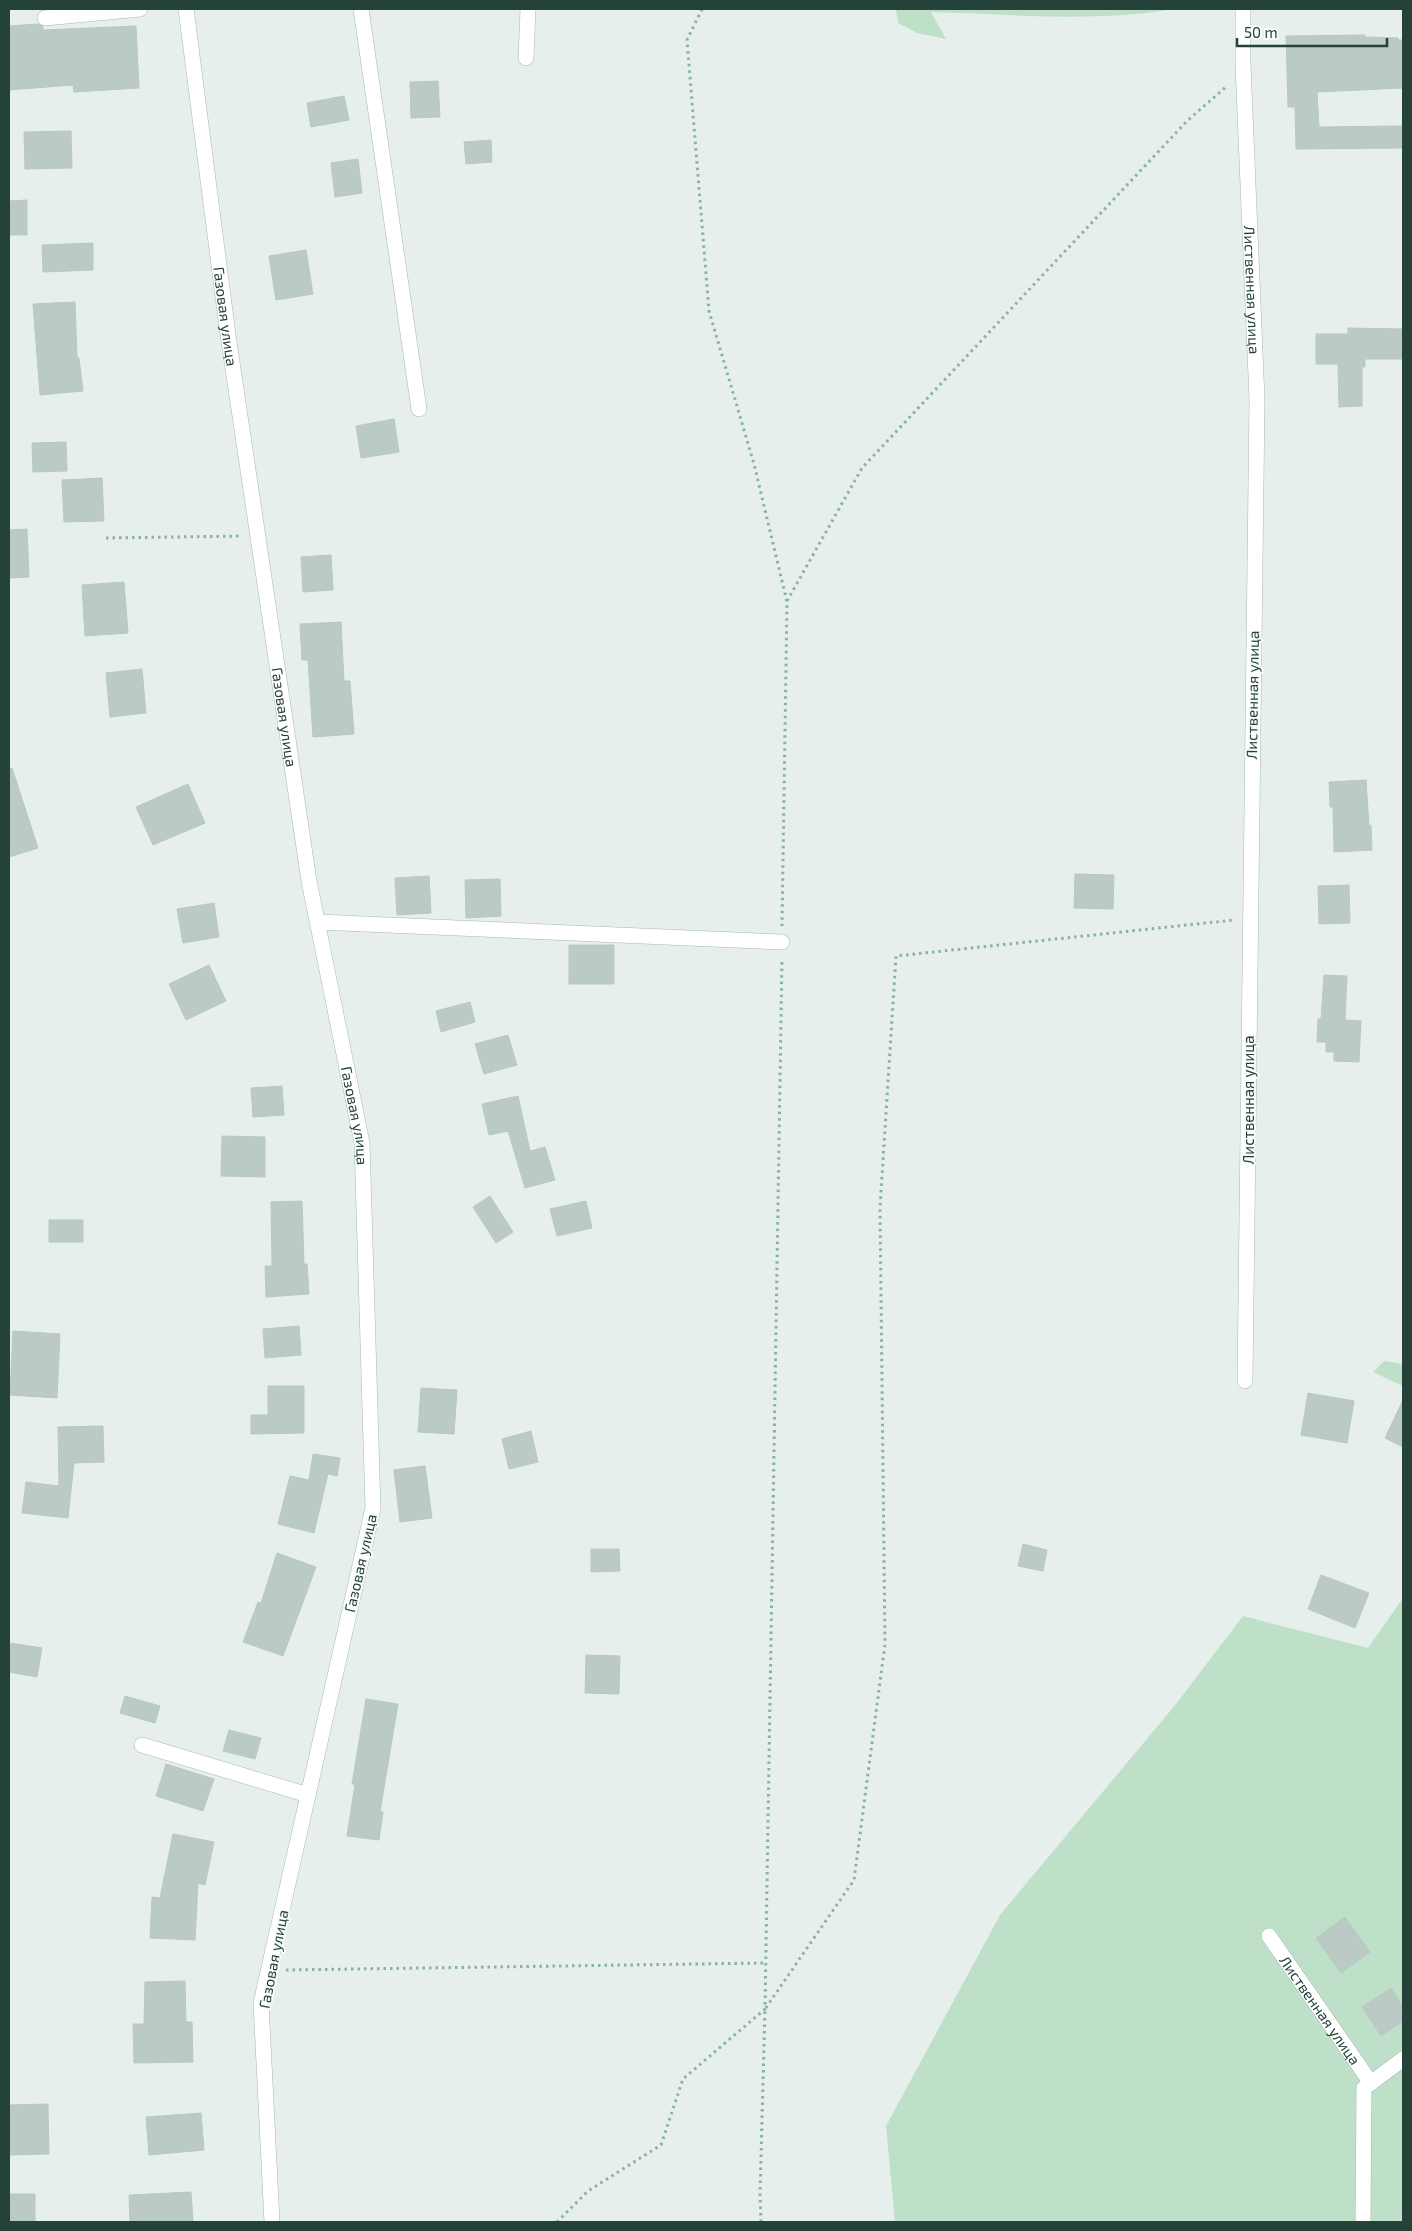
<svg xmlns="http://www.w3.org/2000/svg" width="1412" height="2231" font-family="'Exo 2',sans-serif">
<style>
.green{fill:#bfe0c8}
.building{fill:#bbcac4;stroke:#b8c9c2}
.lines{fill:none;stroke-linecap:round;stroke-linejoin:round}
.minor-casing{stroke:#a8b8b2;stroke-width:16}
.path{stroke:#86b3a5;stroke-width:3;stroke-dasharray:2.5 4;stroke-linecap:butt}
.minor{stroke:#fff;stroke-width:15}
.labels{text-anchor:middle;dominant-baseline:central;stroke-width:4;stroke-linejoin:round;paint-order:stroke}
.street-label{font-size:15px;fill:#24423a;stroke:#f7fbf9}
</style>
<rect width="100%" height="100%" fill="#e6efeb"/>
<!-- green -->
<path class="green" d="M896 9H1174C1093 23 1012 14 931 12L946 39 917 33 898 23Z
M1384 1361 1403 1364V1386L1373 1372Z
M1403 1598V2222H895L886 2126 1000 1915 1176 1704 1243 1616 1368 1648Z"/>
<!-- building -->
<path class="building" d="M38 24 43 27V30L136 26 139 88 74 92 73 85 9 90V26Z
M1365 35V37L1398 38V40H1403V88L1317 92 1319 127 1403 126V148L1296 149 1295 107H1288L1286 36Z
M438 81 440 117 411 118 410 82Z
M344 96 349 120 311 127 307 103Z
M71 131 72 168 25 169 24 132Z
M491 140 492 162 466 164 464 142Z
M358 159 362 193 335 197 331 163Z
M27 200V235H9V201Z
M93 243V270L43 272 42 245Z
M306 250 313 294 276 300 269 256Z
M75 302 77 358H79L83 391 40 395 33 304Z
M1348 328 1403 329V359H1365V367H1362V406L1339 407 1338 364H1316V334H1348Z
M394 419 399 452 361 458 356 426Z
M66 442 67 471 33 472 32 443Z
M102 478 104 521 64 522 62 480Z
M27 529 29 577 9 578V530Z
M331 555 333 590 303 592 301 557Z
M124 582 128 633 85 636 82 585Z
M341 622 344 681H350L354 734 313 737 308 660H302L300 624Z
M142 669 146 713 110 717 106 673Z
M12 768 38 848 9 857V769Z
M1366 780 1369 826 1371 825 1372 850 1334 852 1333 807H1330L1329 782Z
M188 784 205 823 153 845 136 807Z
M1075 874 1114 875 1113 909 1074 908Z
M429 876 431 913 397 915 395 878Z
M500 879 501 916 466 918 465 880Z
M1349 885 1350 923 1319 924 1318 886Z
M214 903 219 937 183 943 177 909Z
M569 945H614V984H569Z
M209 965 226 1001 186 1020 169 984Z
M1324 975 1347 976 1345 1020 1361 1021 1359 1062 1334 1061V1052H1326V1042H1317L1318 1019H1321Z
M470 1002 475 1022 441 1032 436 1011Z
M508 1035 517 1065 484 1074 475 1044Z
M282 1086 284 1115 253 1117 251 1088Z
M518 1096 530 1151 545 1147 555 1180 525 1188 508 1131 489 1135 482 1104Z
M222 1136 265 1137V1177L221 1176Z
M490 1196 513 1232 496 1243 473 1207Z
M302 1201 304 1264H307L309 1294 266 1297 265 1266H272L271 1202Z
M586 1201 592 1228 557 1236 550 1209Z
M49 1220H83V1242H49Z
M299 1326 301 1355 265 1358 263 1329Z
M13 1331 60 1334 57 1398 10 1395Z
M268 1386H304V1433L251 1434V1415H268Z
M421 1388 457 1390 454 1434 418 1432Z
M1308 1393 1354 1401 1347 1443 1301 1435Z
M1403 1400V1447L1385 1438Z
M103 1426 104 1462 74 1463 68 1518 22 1513 26 1482 59 1486 58 1427Z
M531 1431 538 1462 509 1469 502 1439Z
M313 1454 340 1458 337 1476 328 1474 314 1533 278 1524 290 1476 309 1480Z
M425 1466 432 1518 400 1522 394 1470Z
M1023 1544 1047 1550 1043 1571 1018 1566Z
M591 1549H619L620 1571 591 1572Z
M277 1553 316 1567 283 1656 243 1642 258 1602 261 1603Z
M1321 1575 1369 1593 1355 1628 1308 1609Z
M11 1643 42 1648 37 1677 9 1672Z
M586 1655 620 1656 619 1694 585 1693Z
M125 1696 160 1706 155 1723 120 1713Z
M366 1699 398 1704 380 1812H383L379 1840 347 1836 355 1784H352Z
M229 1730 261 1738 255 1759 223 1751Z
M166 1764 214 1779 203 1811 156 1796Z
M173 1834 214 1842 205 1885 198 1883 195 1940 150 1938 152 1897 160 1898Z
M1345 1917 1370 1952 1341 1973 1316 1938Z
M185 1981 186 2022H192L193 2062 134 2063 133 2024H144L145 1982Z
M1391 1988 1403 2007V2021L1381 2036 1362 2007Z
M48 2104 49 2154 9 2155V2105Z
M201 2113 204 2150 149 2155 146 2117Z
M191 2192 193 2222H130L129 2195Z
M9 2194H35V2222H9Z"/>
<g class="lines">
<!-- minor casing -->
<g class="minor-casing">
<g id="minor">
<path id="s1" d="M186 9 228 335 309 881 362 1143 373 1508 261 2003 272 2222"/>
<path d="M361 9 419 409"/>
<path id="s2" d="M1243 9V65L1257 400 1245 1381"/>
<path d="M45 18 140 9"/>
<path d="M526 58 528 9"/>
<path d="M318 922 782 942"/>
<path d="M142 1745 308 1795"/>
<path id="s3" d="M1269 1936 1371 2083"/>
<path d="M1363 2222 1364 2088 1403 2059"/>
</g>
</g>
<!-- path -->
<path class="path" d="M702 9 687 40 709 311 754 464 787 602 782 926
M106 538 242 536
M787 601 862 468 1187 121 1227 86
M286 1970 765 1963
M557 2222 588 2191 661 2145 683 2079 765 2009 782 958
M761 2222 760 2194 765 2009 854 1880 885 1644 880 1208 896 956 1234 920"/>
<!-- minor -->
<use href="#minor" class="minor"/>
</g>
<g class="labels">
<!-- street labels -->
<g class="street-label">
<text stroke="none"><textPath href="#s2" startOffset="281">Лиственная улица</textPath></text>
<text stroke="none"><textPath href="#s1" startOffset="310">Газовая улица</textPath></text>
<text transform="translate(1252 695) rotate(-89)">Лиственная улица</text>
<text stroke="none"><textPath href="#s1" startOffset="715">Газовая улица</textPath></text>
<text transform="translate(1248 1100) rotate(-90)">Лиственная улица</text>
<text stroke="none"><textPath href="#s1" startOffset="1120">Газовая улица</textPath></text>
<text transform="translate(360 1563) rotate(-77)">Газовая улица</text>
<text transform="translate(273 1959) rotate(-79)">Газовая улица</text>
<text stroke="none"><textPath href="#s3" startOffset="90">Лиственная улица</textPath></text>
</g>
</g>
<!-- border -->
<rect width="1412" height="2231" fill="none" stroke="#24423a" stroke-width="20"/>
<!-- scale -->
<path d="M1237 38v8h150v-8" fill="none" stroke="#24423a" stroke-width="2.5"/>
<text x="1244" y="38" font-size="15" fill="#24423a" stroke="#f7fbf9" stroke-width="4" paint-order="stroke">50 m</text>
</svg>
